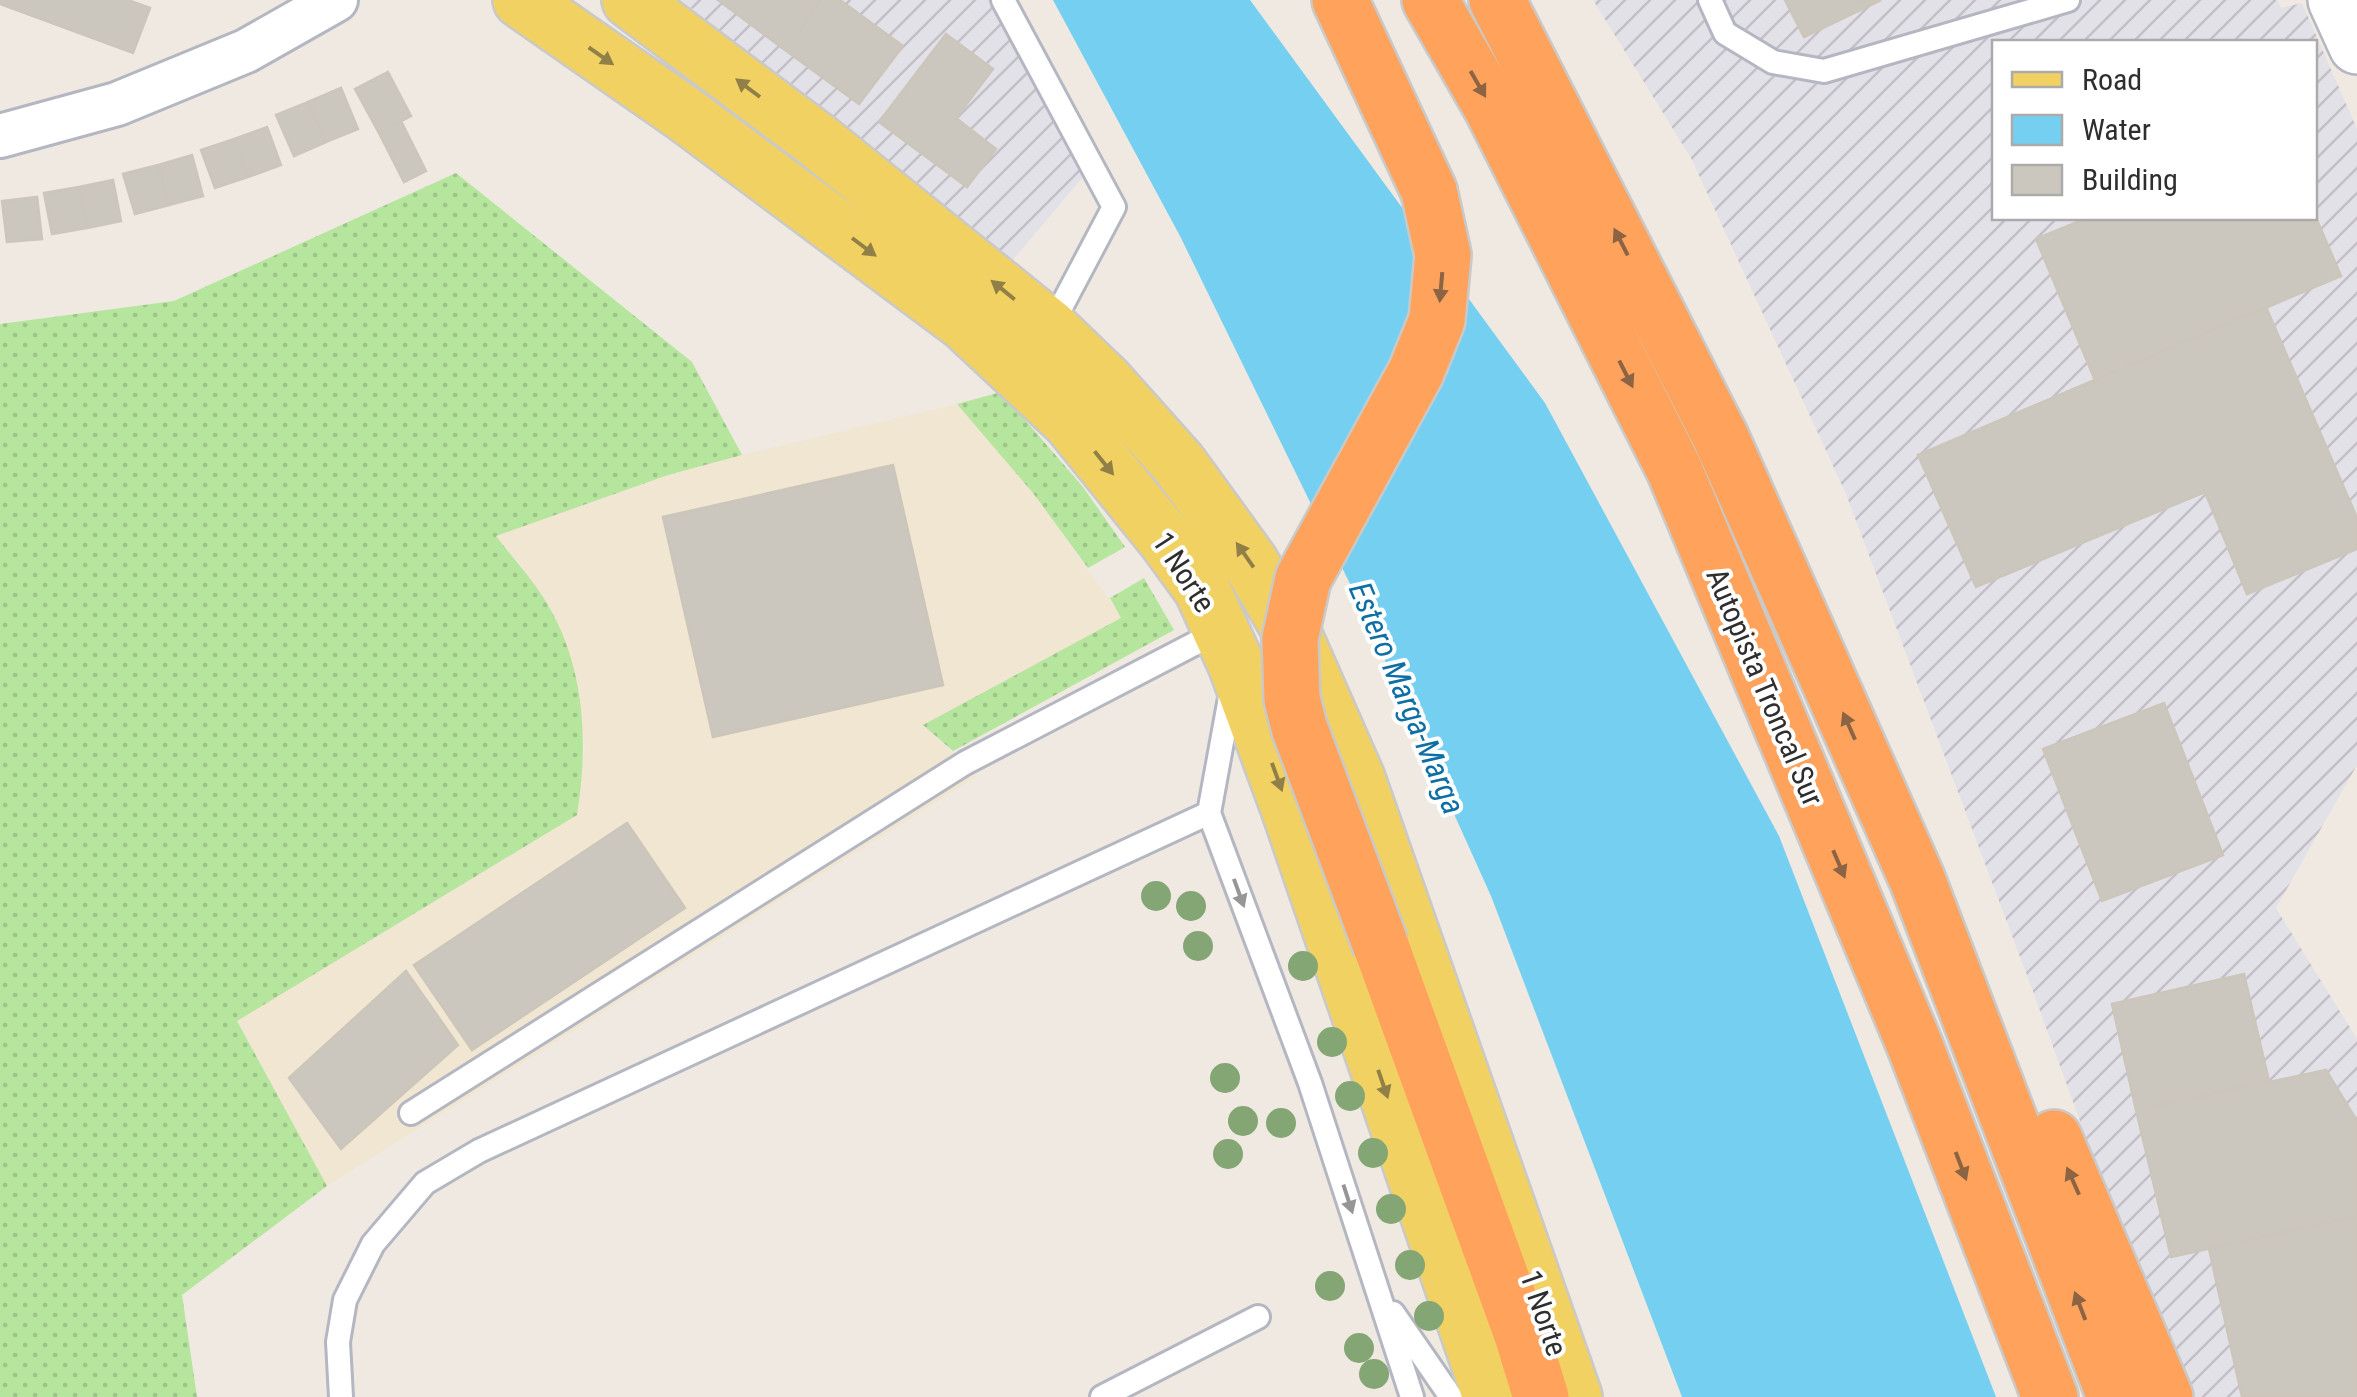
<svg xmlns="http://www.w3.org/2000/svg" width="2357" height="1397" font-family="'Roboto Condensed',sans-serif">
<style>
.industrial{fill:url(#industrial-furrows);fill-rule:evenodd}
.education{fill:#f0e6d1}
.grass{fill:url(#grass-dots)}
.water{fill:#75cff0}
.building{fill:#cbc7bf;stroke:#cbc5ba;stroke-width:2.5}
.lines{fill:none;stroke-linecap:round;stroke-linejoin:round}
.service-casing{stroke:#b4b7c1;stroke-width:28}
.minor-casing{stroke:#b4b7c1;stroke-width:48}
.secondary-casing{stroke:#b4b7c1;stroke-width:60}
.primary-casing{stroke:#c9c9c9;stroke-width:60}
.motorway-casing{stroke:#c9c9c9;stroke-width:60}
.service{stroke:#fff;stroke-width:22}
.minor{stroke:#fff;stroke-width:42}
.secondary{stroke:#fff;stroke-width:55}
.primary{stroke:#f2d163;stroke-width:55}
.motorway{stroke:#ffa35c;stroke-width:55}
.motorway-bridge-casing{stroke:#c9c9c9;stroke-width:60;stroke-linecap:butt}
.motorway-bridge{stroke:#ffa35c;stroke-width:55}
.tree{fill:#84a574}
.oneway{fill:#908048}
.oneway2{fill:#8c6343}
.oneway3{fill:#969696}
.labels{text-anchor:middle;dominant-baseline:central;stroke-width:8;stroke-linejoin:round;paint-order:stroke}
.street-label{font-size:30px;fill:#2e2e2e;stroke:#fff}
.water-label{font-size:32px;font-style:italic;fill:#0d6fa3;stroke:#fff}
</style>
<defs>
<pattern id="industrial-furrows" width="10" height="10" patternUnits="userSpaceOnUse" patternTransform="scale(2.5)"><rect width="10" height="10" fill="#e3e1e8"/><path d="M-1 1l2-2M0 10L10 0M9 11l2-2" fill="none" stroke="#c3c1c7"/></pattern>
<pattern id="grass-dots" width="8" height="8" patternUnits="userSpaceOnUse" patternTransform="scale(2.5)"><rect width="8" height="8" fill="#b6e59e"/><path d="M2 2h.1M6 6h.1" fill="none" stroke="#9dc588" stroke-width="1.8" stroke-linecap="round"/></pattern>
</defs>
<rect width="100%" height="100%" fill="#efe9e1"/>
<!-- industrial -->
<path class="industrial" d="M681 0H989L1083 177 1012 261Z
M1593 0H2277L2281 8 2302 3 2357 129V765L2276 908 2357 1039V1397H2180L2031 986 1846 494 1691 158ZM1994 42H2314V218H1994Z"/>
<!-- education -->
<path class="education" d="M957 404 1033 493 1122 618 924 725 976 777 327 1186 237 1021 577 815 585 748 576 680 523 567 495 536 668 475 742 455Z"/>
<!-- grass -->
<path class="grass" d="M456 173 692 362 742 455 668 475 496 536C511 556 529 575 543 597 585 662 589 741 577 815L237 1021 327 1186 182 1295 197 1397H0V324L174 301Z
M1001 392 1083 487 1125 547 1088 568 1033 493 957 404Z
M1144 578 1174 630 953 751 923 725 1121 618 1110 598Z"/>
<!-- water -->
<path class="water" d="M1053 0H1250L1545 403 1779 836 1996 1397H1682L1491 896 1354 592 1180 236Z"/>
<!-- building -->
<path class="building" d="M0 0H128L150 8 133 53 0 4Z
M718 0H821L785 50Z
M821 0H840L903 46 859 104 785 50Z
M1785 0H1881L1804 37Z
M946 34 993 69 956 118 996 149 967 187 879 122Z
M388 72 411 116 379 133 355 89Z
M341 88 358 129 326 142 308 102Z
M308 102 326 142 294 156 276 115Z
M401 121 426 171 404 182 379 133Z
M267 127 281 165 248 177 234 139Z
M234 139 248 177 215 188 201 150Z
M192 155 203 196 169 205 158 165Z
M158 165 169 205 135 214 123 174Z
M113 180 121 221 87 228 79 187Z
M79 187 87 228 52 234 44 193Z
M37 197 42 239 7 242 2 201Z
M2314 213 2341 276 2095 380 2036 239 2087 218H2314Z
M2266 307 2357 518V549L2247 594 2205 492 1976 587 1918 455Z
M893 465 943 685 713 737 663 517Z
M2164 703 2223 855 2102 901 2043 749Z
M627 823 685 908 472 1050 414 965Z
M406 971 458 1045 341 1149 289 1078Z
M2244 974 2269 1081 2136 1110 2112 1004Z
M2326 1070 2357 1121V1216L2171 1257 2136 1110Z
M2357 1216V1397H2242L2209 1249Z"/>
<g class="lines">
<!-- service casing -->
<g class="service-casing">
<path id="service" d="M1003 0 1114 207 1050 328
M1710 0 1725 33 1773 62 1824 71 2068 0
M1232 687 1209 813 1310 1083 1412 1397
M411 1113 965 763 1221 630
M1393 1313 1451 1397
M341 1397 338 1342 345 1300 373 1244 425 1183 479 1151 1209 813
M1102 1397 1258 1317"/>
</g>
<!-- minor casing -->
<g class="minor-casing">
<path id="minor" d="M0 136 117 104 246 51 336 0"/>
</g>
<!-- secondary casing -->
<g class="secondary-casing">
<path id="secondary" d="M2336 0 2357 46"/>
</g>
<!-- primary casing -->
<g class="primary-casing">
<path id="primary" d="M521 0 686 115 965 323 1070 421 1167 541 1202 589 1236 664 1290 811 1491 1397
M630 0 818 141 1050 328 1105 381 1179 464 1250 562 1295 638 1357 779 1574 1397"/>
</g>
<!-- motorway casing -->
<g class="motorway-casing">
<path id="motorway" d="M1340 0 1429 191
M1430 0 1492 108 1674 469 1915 1046 2050 1397
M1497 0 1721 438 1917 879 2115 1397
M1381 946 1522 1335 1541 1397
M2054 1138 2165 1397"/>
</g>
<!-- service -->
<use href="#service" class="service"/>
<!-- minor -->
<use href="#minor" class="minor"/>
<!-- secondary -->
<use href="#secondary" class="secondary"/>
<!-- primary -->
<use href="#primary" class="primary"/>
<!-- motorway -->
<use href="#motorway" class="motorway"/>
<!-- motorway-bridge casing -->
<g class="motorway-bridge-casing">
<path id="motorway-bridge" d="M1381 946 1299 727 1292 699 1290 639 1303 579 1416 372 1437 320 1443 255 1429 191"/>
</g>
<!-- motorway-bridge -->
<use href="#motorway-bridge" class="motorway-bridge"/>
</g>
<!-- trees -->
<g class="tree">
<circle cx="1156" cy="896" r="15"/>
<circle cx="1191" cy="906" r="15"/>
<circle cx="1198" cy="946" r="15"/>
<circle cx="1303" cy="966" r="15"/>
<circle cx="1332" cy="1042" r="15"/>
<circle cx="1225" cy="1078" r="15"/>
<circle cx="1350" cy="1096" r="15"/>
<circle cx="1243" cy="1121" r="15"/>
<circle cx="1281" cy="1123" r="15"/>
<circle cx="1373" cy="1153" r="15"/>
<circle cx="1228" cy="1154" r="15"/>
<circle cx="1391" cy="1209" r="15"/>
<circle cx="1410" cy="1265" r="15"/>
<circle cx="1330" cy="1286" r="15"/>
<circle cx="1429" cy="1316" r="15"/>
<circle cx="1359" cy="1348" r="15"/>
<circle cx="1374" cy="1374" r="15"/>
</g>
<!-- one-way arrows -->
<defs><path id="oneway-solid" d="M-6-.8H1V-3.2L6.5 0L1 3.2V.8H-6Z" transform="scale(2.5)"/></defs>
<g class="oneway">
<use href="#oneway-solid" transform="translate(601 56) rotate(35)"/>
<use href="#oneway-solid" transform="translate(748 88) rotate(-143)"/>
<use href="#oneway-solid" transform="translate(864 247) rotate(37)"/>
<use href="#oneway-solid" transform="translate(1003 290) rotate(-141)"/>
<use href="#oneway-solid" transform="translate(1104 463) rotate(51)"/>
<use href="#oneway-solid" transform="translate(1245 555) rotate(-125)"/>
<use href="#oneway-solid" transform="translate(1277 777) rotate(70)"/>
<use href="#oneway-solid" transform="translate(1383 1084) rotate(71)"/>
</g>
<g class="oneway2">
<use href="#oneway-solid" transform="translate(1478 84) rotate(60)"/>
<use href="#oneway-solid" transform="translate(1621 242) rotate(-117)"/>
<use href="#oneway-solid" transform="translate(1441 287) rotate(95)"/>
<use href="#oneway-solid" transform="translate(1626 374) rotate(63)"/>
<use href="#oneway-solid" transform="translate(1849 726) rotate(-114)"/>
<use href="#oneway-solid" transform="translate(1839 864) rotate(67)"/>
<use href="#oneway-solid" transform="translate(1961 1166) rotate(69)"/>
<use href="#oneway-solid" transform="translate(2073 1181) rotate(-114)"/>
<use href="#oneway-solid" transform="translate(2080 1306) rotate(-111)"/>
</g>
<g class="oneway3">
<use href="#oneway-solid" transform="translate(1239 893) rotate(70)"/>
<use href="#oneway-solid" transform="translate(1348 1199) rotate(72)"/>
</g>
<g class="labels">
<!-- street labels -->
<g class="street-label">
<text transform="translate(1184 572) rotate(57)">1 Norte</text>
<text transform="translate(1765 687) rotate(67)">Autopista Troncal Sur</text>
<text transform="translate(1544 1313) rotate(71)">1 Norte</text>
</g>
<!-- water labels -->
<g class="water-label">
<text transform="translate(1407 698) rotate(67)">Estero Marga-Marga</text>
</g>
</g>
<!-- legend -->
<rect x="1992" y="40" width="325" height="180" fill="#ffffff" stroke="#ababab" stroke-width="2.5"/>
<rect x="2012" y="72" width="50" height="15" fill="#f2d163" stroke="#ababab" stroke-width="2.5"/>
<text x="2082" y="90" font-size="30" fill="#2e2e2e">Road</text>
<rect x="2012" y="115" width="50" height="30" fill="#75cff0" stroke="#ababab" stroke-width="2.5"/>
<text x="2082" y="140" font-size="30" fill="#2e2e2e">Water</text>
<rect x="2012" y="165" width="50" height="30" fill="#cbc7bf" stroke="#ababab" stroke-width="2.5"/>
<text x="2082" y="190" font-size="30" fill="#2e2e2e">Building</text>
</svg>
